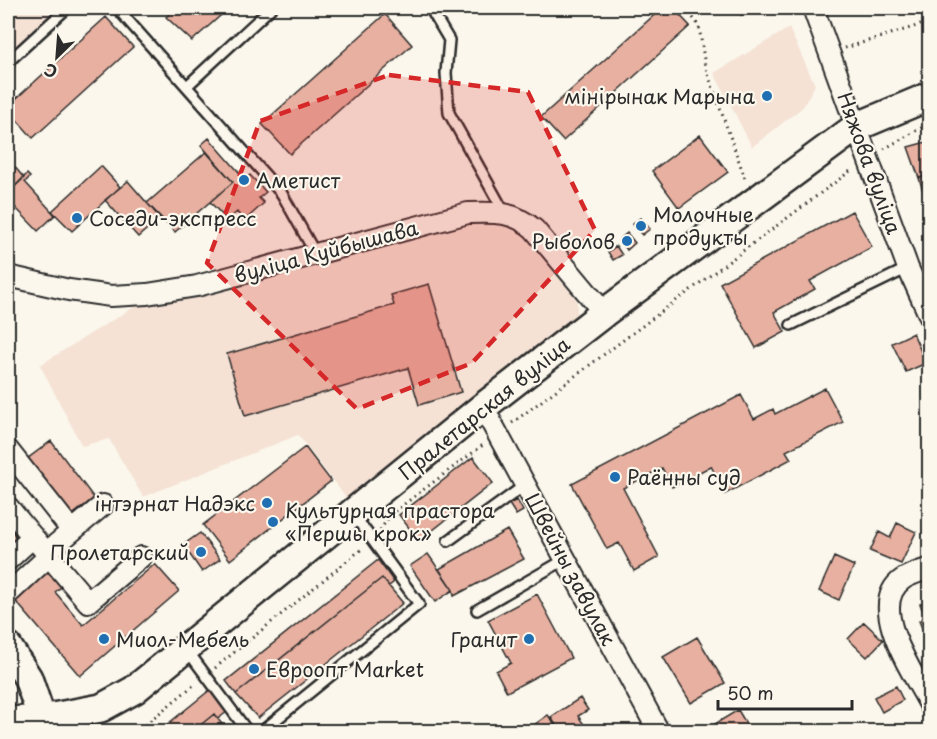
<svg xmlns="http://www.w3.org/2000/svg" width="937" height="739" font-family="'Playpen Sans',sans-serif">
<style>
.built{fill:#f5e2d5}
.building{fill:#e8b0a0;stroke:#2b2b2b;stroke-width:1.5}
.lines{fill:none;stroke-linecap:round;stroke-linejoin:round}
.service-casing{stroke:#2b2b2b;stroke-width:14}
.minor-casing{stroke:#2b2b2b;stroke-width:24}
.secondary-casing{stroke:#2b2b2b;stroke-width:32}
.path{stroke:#2b2b2b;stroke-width:3;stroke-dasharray:1.5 4.5;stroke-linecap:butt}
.service{stroke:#fbf7ec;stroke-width:9}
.minor{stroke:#fbf7ec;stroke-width:20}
.secondary{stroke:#fbf7ec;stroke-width:27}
.marked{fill:#d62828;fill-opacity:0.2;stroke:#d62828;stroke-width:4.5;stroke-dasharray:12 8;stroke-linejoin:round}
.poi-dot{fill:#1f6fb2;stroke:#fbf7ec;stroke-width:2}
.labels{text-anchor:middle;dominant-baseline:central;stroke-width:4.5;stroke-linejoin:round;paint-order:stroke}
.poi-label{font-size:20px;fill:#2b2b2b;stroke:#fbf7ec;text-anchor:start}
.street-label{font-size:20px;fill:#2b2b2b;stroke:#fbf7ec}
</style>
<rect width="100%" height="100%" fill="#fbf7ec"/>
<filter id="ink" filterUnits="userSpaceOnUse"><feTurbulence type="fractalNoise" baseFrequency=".0167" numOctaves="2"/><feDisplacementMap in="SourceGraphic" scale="12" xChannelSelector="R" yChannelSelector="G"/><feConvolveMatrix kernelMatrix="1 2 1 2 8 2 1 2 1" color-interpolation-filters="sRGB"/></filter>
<g filter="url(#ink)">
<!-- built -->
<path class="built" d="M8 8H58L8 54Z
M789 28 815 85 803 107 752 147 714 73Z
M489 219 510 223 529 233 572 281 577 301V317L573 324 347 499 298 435 143 497 109 439 82 446 40 365 132 308 217 292 466 222Z"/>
<!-- building -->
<path class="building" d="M176 8H229L192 41 166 17Z
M662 8H673L690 26 563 141 541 117Z
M738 8H763L741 15Z
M385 14 412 45 290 154 262 124Z
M106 17 133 47 33 138 8 110V106Z
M700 135 728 172 679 208 652 171Z
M209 138 245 179 250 175 266 192 259 198 264 203 244 221 237 212 227 220 210 202 233 182 201 145Z
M930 141V175L919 178 908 147Z
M206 152 233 182 175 232 147 203Z
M8 159 24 178 8 193Z
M101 166 120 187 72 231 52 211Z
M27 174 30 177 25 182 55 215 38 231 14 206 10 210 8 207V193Z
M930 175V215L919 178Z
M128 181 160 218 138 237 105 200Z
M852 211 872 247 810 281 815 289 774 312 785 332 756 348 720 283Z
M640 218 650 229 642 235 633 224Z
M627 233 635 243 627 250 620 239Z
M616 246 622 255 613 260 608 252Z
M429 284 461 392 419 405 408 368 245 416 227 354 394 305 391 295Z
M913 333 926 363 906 372 892 343Z
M825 388 843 422 786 451 791 459 725 494 711 466 672 487 662 468 623 488 659 557 634 571 619 543 607 549 572 484 741 395 754 419 773 409 775 414Z
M51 441 94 498 71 516 27 459Z
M305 447 331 481 230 560 203 525Z
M473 457 493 483 419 541 399 515Z
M517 500 523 511 516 515 509 504Z
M897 523 916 532 901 564 870 551 879 532 890 538Z
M8 526 18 539 8 546Z
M507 530 524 559 454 596 453 590 439 569Z
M200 533 220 559 202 572 183 545Z
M428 554 453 590 435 602 410 566Z
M834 557 854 566 839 600 819 591Z
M378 560 394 582 389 586 382 578 236 694 226 681Z
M155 564 179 591 80 676 13 598 50 566 65 584 55 592 83 625Z
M382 578 403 603 258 718 236 694Z
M537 594 571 658 507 692 496 671 511 663 488 620Z
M930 600V639L927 640 919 621 925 616 920 604Z
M864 622 883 640 867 657 848 639Z
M697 637 725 683 691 703 663 657Z
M896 686 903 700 882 712 874 697Z
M211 689 228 711 218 719 214 714 192 732H158Z
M580 698 588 710 578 716 588 730 560 732 551 717Z
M738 710 751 732H706L705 730Z
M214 714 228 732H192Z
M548 715 560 732H524Z"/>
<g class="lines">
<!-- service casing -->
<g class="service-casing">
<path id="service" d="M117 8 282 194 315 253
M430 8 449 40 446 73 449 113 504 212
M8 62 67 8
M187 86 271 8
M791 325 908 268
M448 541 525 485
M477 610 566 559
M187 650 248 732
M261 732 419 604 354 515"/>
</g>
<!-- minor casing -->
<g class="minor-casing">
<path id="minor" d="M813 8 908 268 930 317
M8 276 69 290 111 296 147 294 197 286 468 213C495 212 513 211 534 229L604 313
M483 407 659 732
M8 450 72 531
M8 507 33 537
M46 553 103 505
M8 560 33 537 49 556
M930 568C922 571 910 574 903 579 865 605 914 674 930 705
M8 594 49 556 88 602 141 557"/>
</g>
<!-- secondary casing -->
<g class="secondary-casing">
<path id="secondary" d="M8 647 28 678 42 719
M8 721 42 719 101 708 134 690 483 407 604 313 856 127 930 96"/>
</g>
<!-- path -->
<path class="path" d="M686 8 699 26 705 66 746 181
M926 23 930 31
M845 48 930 22
M884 149 930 123
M512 423 853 169
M380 530 391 514 483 445
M215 668 363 548
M136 732 195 684"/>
<!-- service -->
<use href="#service" class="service"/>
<!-- minor -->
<use href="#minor" class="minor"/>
<!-- secondary -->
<use href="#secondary" class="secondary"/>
</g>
</g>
<!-- marked area -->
<path class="marked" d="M389 75 528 92 595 230 472 363 357 409 207 263 260 121Z"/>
<!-- markers -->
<g class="poi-dot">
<circle cx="767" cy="96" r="6"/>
<circle cx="244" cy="180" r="6"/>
<circle cx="77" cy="218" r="6"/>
<circle cx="641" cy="226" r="6"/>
<circle cx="627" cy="241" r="6"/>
<circle cx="615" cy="477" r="6"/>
<circle cx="267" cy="503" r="6"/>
<circle cx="273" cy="522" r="6"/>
<circle cx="201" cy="552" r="6"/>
<circle cx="104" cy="639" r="6"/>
<circle cx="529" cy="639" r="6"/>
<circle cx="254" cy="669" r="6"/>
</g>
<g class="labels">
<!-- poi labels -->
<g class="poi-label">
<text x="755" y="96" text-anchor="end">мінірынак Марына</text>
<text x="256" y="180">Аметист</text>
<text x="653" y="214">Молочные<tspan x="653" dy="23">продукты</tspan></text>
<text x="89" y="218">Соседи-экспресс</text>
<text x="615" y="241" text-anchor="end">Рыболов</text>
<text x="627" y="477">Раённы суд</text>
<text x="255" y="503" text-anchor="end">інтэрнат Надэкс</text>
<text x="285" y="510">Культурная прастора<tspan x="285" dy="23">«Першы крок»</tspan></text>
<text x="189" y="552" text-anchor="end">Пролетарский</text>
<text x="116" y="639">Миол-Мебель</text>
<text x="517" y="639" text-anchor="end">Гранит</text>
<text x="266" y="669">Евроопт Market</text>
</g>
<!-- street labels -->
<g class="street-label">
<text transform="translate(870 163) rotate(70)">Няжова вуліца</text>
<text transform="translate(326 251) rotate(-15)">вуліца Куйбышава</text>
<text transform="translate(484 408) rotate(-39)">Пралетарская вуліца</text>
<text transform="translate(571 569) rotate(62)">Швейны завулак</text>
</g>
</g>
<!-- margin -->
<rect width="937" height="739" fill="none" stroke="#fbf7ec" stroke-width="30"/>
<rect x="15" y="15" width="907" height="709" fill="none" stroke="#2b2b2b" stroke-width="2" filter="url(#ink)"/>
<!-- north arrow -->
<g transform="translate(57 57) rotate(205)" stroke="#fbf7ec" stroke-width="4.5" paint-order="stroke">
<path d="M0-4.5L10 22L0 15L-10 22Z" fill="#2b2b2b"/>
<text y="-9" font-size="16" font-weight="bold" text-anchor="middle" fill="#2b2b2b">С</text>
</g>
<!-- scale -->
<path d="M718 700v9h134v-9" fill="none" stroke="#2b2b2b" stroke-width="3"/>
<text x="727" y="700" font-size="18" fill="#2b2b2b" stroke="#fbf7ec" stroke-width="4.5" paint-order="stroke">50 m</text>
</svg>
